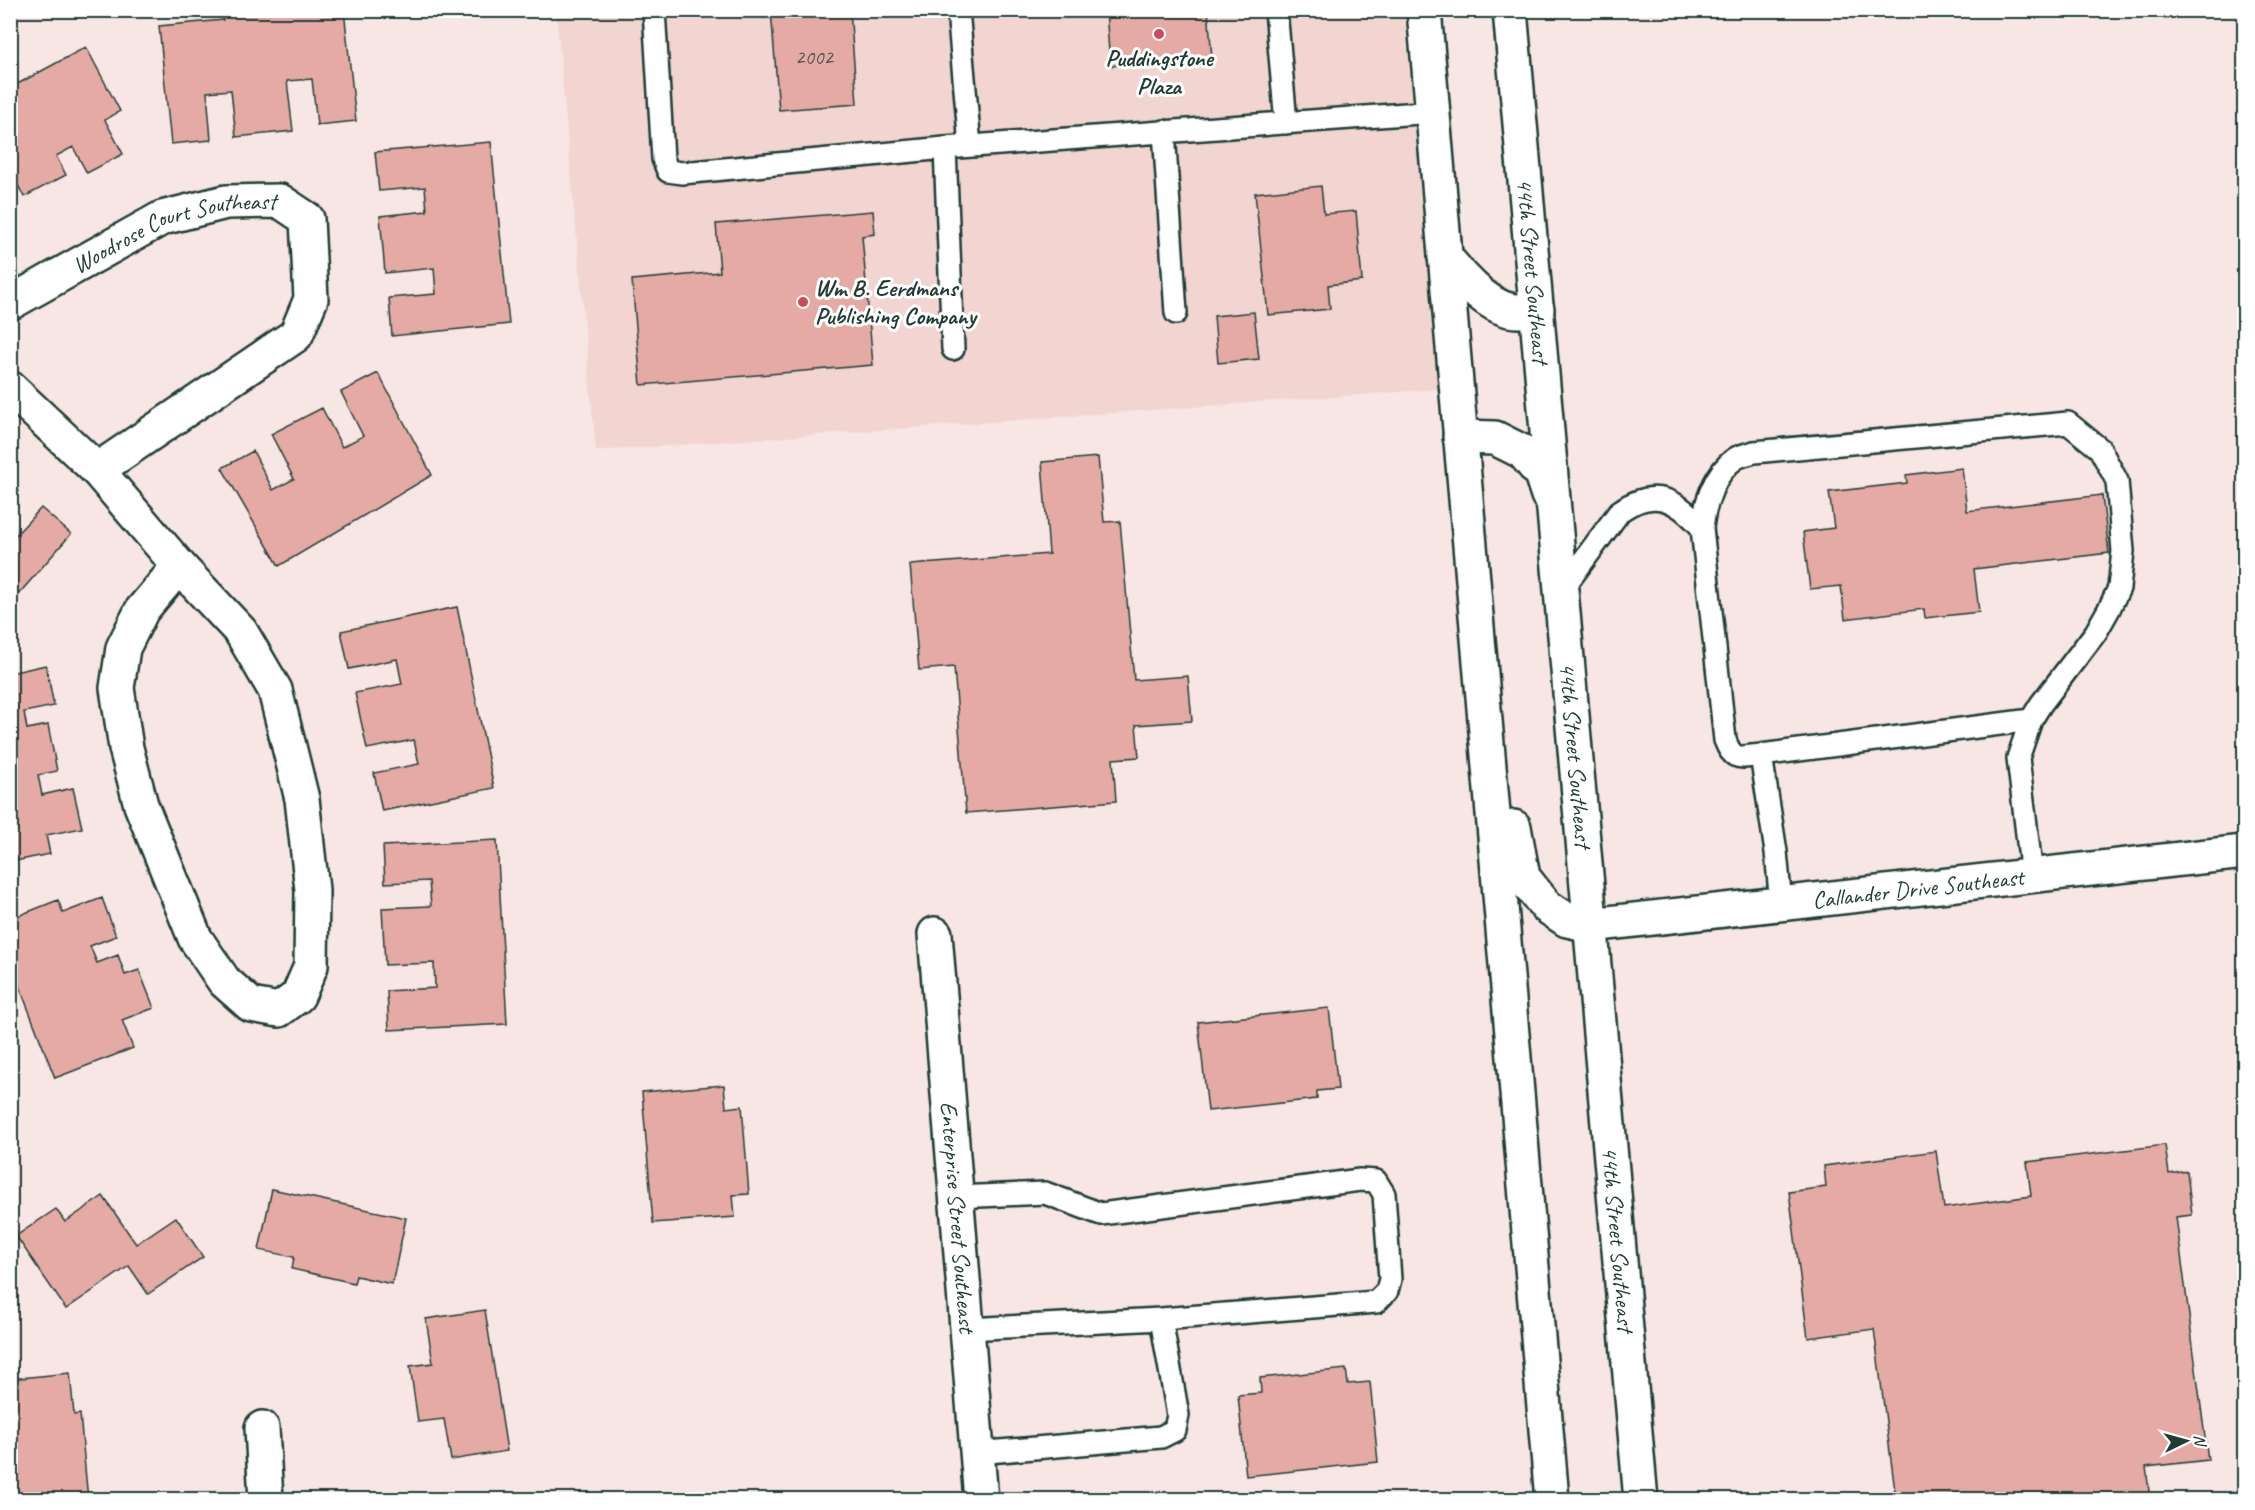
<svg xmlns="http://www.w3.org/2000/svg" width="2255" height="1510" font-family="Caveat,sans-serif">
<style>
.built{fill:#f2d4d1}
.building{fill:#e5aaa4;stroke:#1f3d34;stroke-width:1.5}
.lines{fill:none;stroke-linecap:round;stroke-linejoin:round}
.service-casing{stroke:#1f3d34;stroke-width:26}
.minor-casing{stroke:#1f3d34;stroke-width:38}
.primary-casing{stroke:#1f3d34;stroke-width:38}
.service{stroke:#fff;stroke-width:21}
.minor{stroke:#fff;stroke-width:33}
.primary{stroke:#fff;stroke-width:33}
.poi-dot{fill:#d1495b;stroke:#fff;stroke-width:2}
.labels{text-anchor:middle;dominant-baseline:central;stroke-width:6;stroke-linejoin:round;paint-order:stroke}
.number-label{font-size:21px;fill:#505850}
.poi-label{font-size:24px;font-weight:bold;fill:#1f3d34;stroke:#fff}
.street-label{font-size:24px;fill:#1f3d34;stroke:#fff}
</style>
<rect width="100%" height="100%" fill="#f7e6e4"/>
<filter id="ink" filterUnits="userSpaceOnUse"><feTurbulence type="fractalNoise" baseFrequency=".0167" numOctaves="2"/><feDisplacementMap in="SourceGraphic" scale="12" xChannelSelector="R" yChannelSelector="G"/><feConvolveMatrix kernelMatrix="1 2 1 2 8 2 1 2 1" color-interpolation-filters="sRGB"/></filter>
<g filter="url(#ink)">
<!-- built -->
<path class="built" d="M556 11H1404L1438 389 596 451Z"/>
<!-- building -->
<path class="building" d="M222 10H344L356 121 317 125 312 79 287 81 293 131 236 137 231 90 207 92 211 140 171 144 159 26 223 20Z
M771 10H850L857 104 779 110Z
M1106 10H1208L1212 58 1110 66Z
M86 47 120 111 105 120 123 154 87 173 73 147 56 156 66 175 24 197 16 181 10 184V88Z
M491 142 509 324 392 336 389 298 436 294 434 268 385 273 380 216 427 211 425 187 379 191 375 152Z
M1321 186 1324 214 1356 211 1362 281 1328 285 1330 309 1268 315 1255 193Z
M873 211 875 234 862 236 873 365 641 385 632 280 720 272 716 224Z
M1254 312 1259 359 1218 363 1214 316Z
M378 373 432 475 279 566 222 468 253 451 273 490 294 479 271 434 322 408 342 447 363 436 341 392Z
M1098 457 1104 522 1120 521 1134 680 1188 676 1192 721 1136 725 1139 757 1113 759 1116 801 966 813 954 667 919 670 910 565 1049 554 1042 462Z
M1962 468 1967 511 2102 495 2109 553 1974 569 1979 612 1925 618 1924 609 1845 619 1841 586 1810 589 1803 532 1834 528 1829 492 1907 483 1906 475Z
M10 484 19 491 10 500Z
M41 508 71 534 10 604V541Z
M457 607 494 788 382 811 374 773 419 764 414 740 367 749 355 693 402 684 397 659 349 669 341 631Z
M46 665 54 706 24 712 27 729 48 725 57 771 38 775 42 795 73 788 82 828 46 835 50 854 10 862V673Z
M497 840 507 1024 389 1030 387 991 435 988 434 963 385 965 382 908 431 906 429 881 385 883 383 846Z
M102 898 116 936 90 946 97 963 118 955 125 975 139 970 154 1008 122 1020 133 1048 55 1078 10 962V919L58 900 63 913Z
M1329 1008 1338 1089 1317 1091V1099L1208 1111 1198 1022Z
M724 1085 726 1108 742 1106 749 1194 733 1195 735 1217 653 1223 642 1092Z
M2165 1145 2169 1174 2187 1171 2192 1215 2176 1217 2208 1460 2146 1467 2150 1500H1832L1895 1491 1874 1329 1808 1338 1789 1192 1826 1187 1824 1166 1936 1151 1944 1208 2031 1196 2027 1162Z
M272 1189 406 1218 392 1284 356 1276 354 1283 292 1269 294 1257 259 1250Z
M103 1196 136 1244 176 1217 203 1257 148 1294 129 1266 66 1309 16 1236 56 1209 65 1222Z
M485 1310 507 1451 451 1460 444 1419 418 1422 410 1366 433 1363 426 1319Z
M1346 1369 1348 1384 1370 1382 1378 1462 1246 1476 1238 1395 1261 1393 1260 1378Z
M70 1373 74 1415 80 1414 88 1500H10V1379Z
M872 1496 873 1500H827Z"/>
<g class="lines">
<!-- service casing -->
<g class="service-casing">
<path id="service" d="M654 10 663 159 668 171 682 173 945 148
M958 10 970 146
M1276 10 1286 123
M1164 131 1176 313
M953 349 945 148 1433 112
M1561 591 1620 511C1654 487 1677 499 1702 528
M2031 720 1761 755C1740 757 1733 762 1725 740L1702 528C1705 503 1714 473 1736 458 1741 455 1749 454 1754 452L2068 423 2100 449 2117 481 2123 551 2119 588 2109 609 2096 632 2041 704 2031 720 2018 758 2032 876
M1761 755 1776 852 1781 904
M956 1197 1045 1193 1101 1214 1360 1180 1376 1181 1384 1194 1390 1279 1387 1291 1376 1302 1161 1319 967 1329
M977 1453 1161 1437 1175 1430 1178 1415 1161 1319"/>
</g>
<!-- minor casing -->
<g class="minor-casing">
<g id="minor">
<path id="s1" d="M10 303 162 218 226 202 280 201 307 219 311 299 296 335 97 470"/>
<path d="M10 388 97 470 179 566"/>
<path d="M179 566 241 632 275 690 302 799 312 890 311 966 298 996 279 1010 251 1005 224 981 195 938 141 805 126 748 117 688 123 648 142 610Z"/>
<path id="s2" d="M1590 925 2244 852"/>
<path id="s3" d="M935 934 981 1500"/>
<path d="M262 1428 266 1500"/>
</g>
</g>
<!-- primary casing -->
<g class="primary-casing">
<g id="primary">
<path d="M1424 10 1552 1500"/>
<path id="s4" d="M1510 10 1641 1500"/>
<path d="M1445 257C1461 276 1490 311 1518 311 1524 311 1531 310 1537 309"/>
<path d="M1460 437 1495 438 1523 452 1541 474 1548 495"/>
<path d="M1514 827 1523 877 1546 906 1567 920 1590 925"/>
</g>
</g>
<!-- service -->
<use href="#service" class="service"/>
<!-- minor -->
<use href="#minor" class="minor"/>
<!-- primary -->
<use href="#primary" class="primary"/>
</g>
</g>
<!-- markers -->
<g class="poi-dot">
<circle cx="1159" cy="34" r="6"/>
<circle cx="803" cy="302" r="6"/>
</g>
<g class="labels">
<!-- number labels -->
<g class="number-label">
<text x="814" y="57">2002</text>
</g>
<!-- poi labels -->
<g class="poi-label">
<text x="1159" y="58">Puddingstone<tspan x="1159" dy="28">Plaza</tspan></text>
<text x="815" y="288" text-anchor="start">Wm B. Eerdmans<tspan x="815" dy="28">Publishing Company</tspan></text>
</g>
<!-- street labels -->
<g class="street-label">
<text stroke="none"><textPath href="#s1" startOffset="182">Woodrose Court Southeast</textPath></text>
<text stroke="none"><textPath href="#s4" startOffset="262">44th Street Southeast</textPath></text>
<text stroke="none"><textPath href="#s4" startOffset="748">44th Street Southeast</textPath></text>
<text stroke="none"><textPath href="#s2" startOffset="330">Callander Drive Southeast</textPath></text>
<text stroke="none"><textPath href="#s3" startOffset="284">Enterprise Street Southeast</textPath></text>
<text stroke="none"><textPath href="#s4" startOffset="1234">44th Street Southeast</textPath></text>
</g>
</g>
<!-- margin -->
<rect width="2255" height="1510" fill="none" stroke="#fff" stroke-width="36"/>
<rect x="18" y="18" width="2219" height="1474" fill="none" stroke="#1f3d34" stroke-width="2" filter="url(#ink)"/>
<!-- north arrow -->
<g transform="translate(2186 1441) rotate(85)" stroke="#ffffff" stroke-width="4.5" paint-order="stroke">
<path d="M0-4.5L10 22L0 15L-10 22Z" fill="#1f3d34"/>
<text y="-9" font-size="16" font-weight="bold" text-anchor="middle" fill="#1f3d34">N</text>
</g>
</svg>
